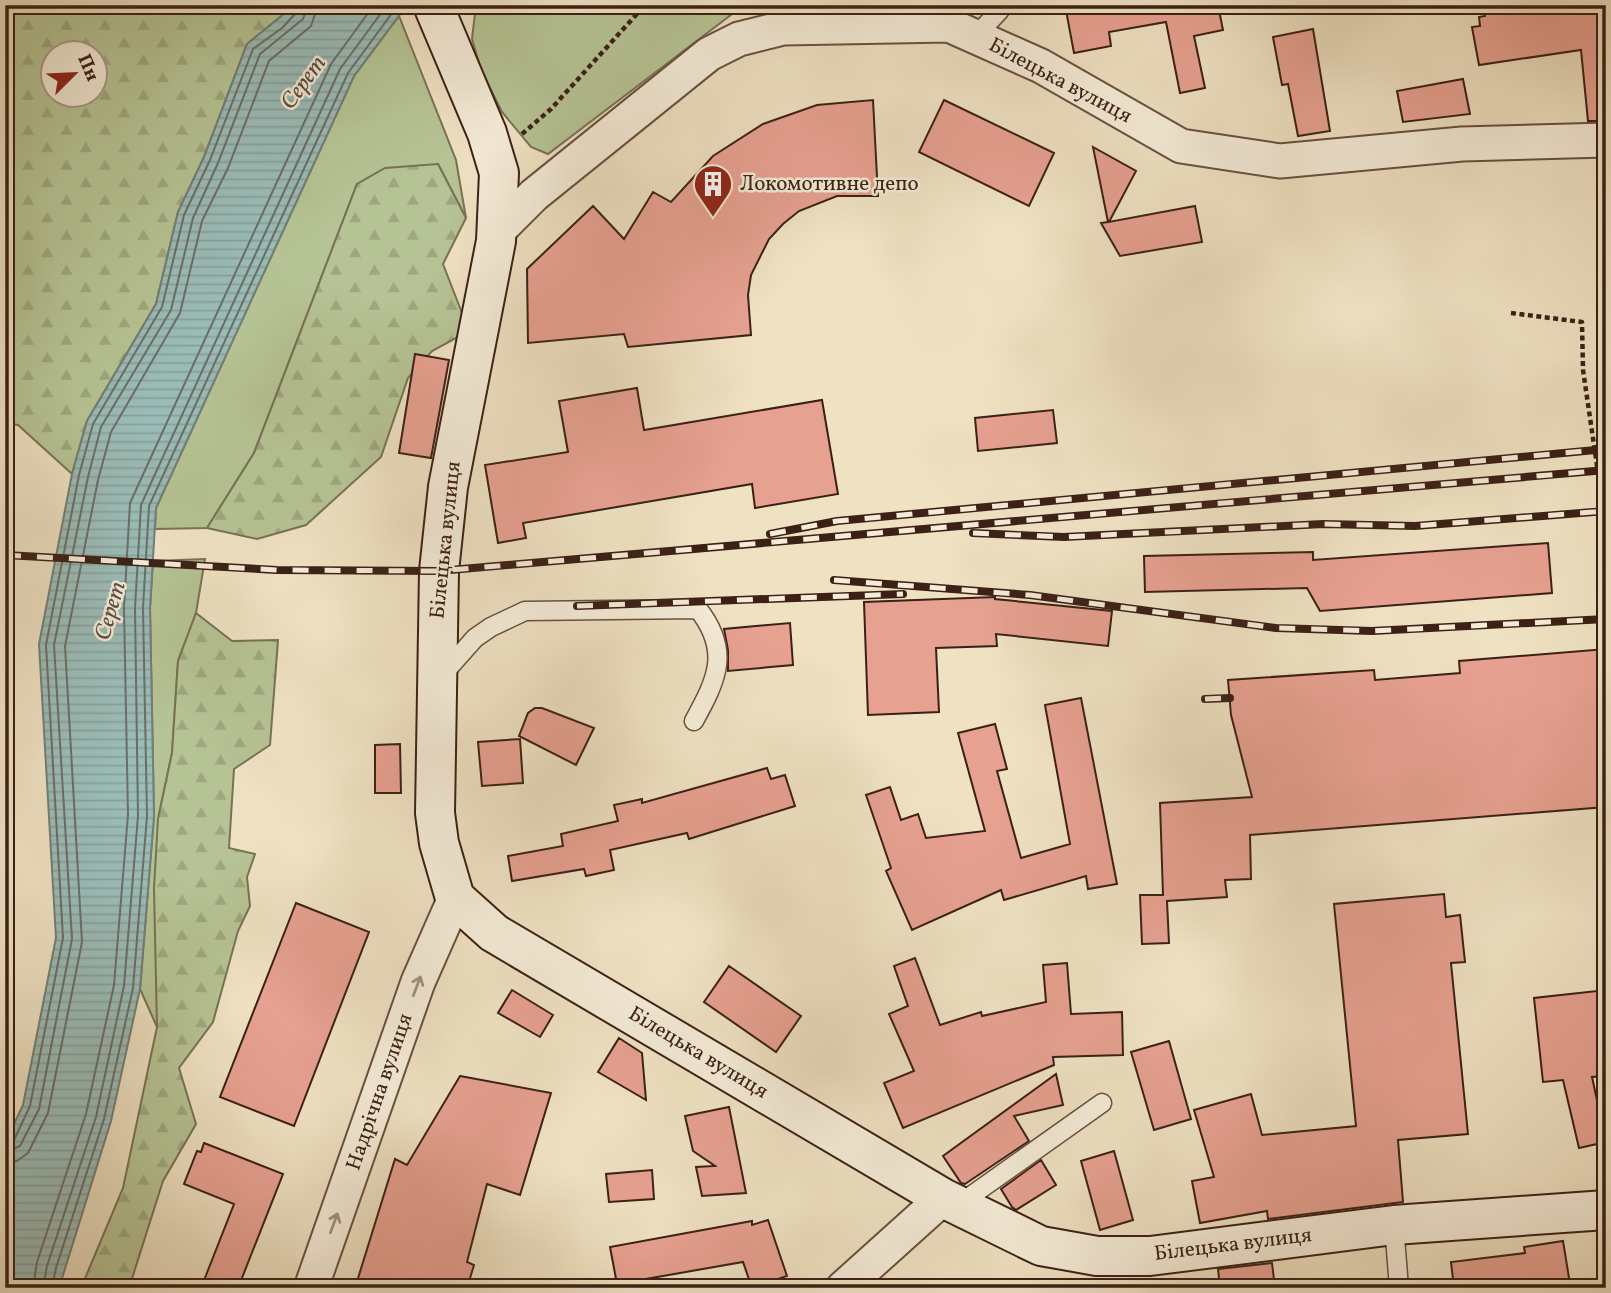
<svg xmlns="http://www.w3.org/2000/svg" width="1611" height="1293" font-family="Vollkorn,serif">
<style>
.grass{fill:#b6c495;stroke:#787256;stroke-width:2}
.forest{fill:url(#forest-firs);stroke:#787256;stroke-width:2;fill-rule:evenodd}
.water{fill:url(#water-rules);stroke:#757e78;stroke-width:2}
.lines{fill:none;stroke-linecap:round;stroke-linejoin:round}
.shore{stroke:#6b6e68;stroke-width:2}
.building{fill:#e7a191;stroke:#3b2016;stroke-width:2}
.lane-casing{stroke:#685041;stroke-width:21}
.street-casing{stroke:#685041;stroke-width:37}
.secondary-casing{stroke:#3b2016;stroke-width:42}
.path{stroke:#3b2016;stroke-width:4.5;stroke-dasharray:5 3.5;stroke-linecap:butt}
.lane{stroke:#f5ecd8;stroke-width:18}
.street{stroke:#f5ecd8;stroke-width:33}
.secondary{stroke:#f5ecd8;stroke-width:38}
.rail-casing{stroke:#3b2016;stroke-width:8}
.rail{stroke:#f5ecd8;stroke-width:5;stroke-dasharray:16;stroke-linecap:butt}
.oneway{stroke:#a19081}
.labels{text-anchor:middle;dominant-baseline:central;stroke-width:5;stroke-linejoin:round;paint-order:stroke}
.street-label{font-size:21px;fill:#3b2016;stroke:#f5ecd8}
.poi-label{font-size:21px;fill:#3b2016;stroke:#f5ecd8;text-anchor:start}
.water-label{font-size:23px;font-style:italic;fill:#584f47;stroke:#f5ecd8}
</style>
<defs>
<pattern id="forest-firs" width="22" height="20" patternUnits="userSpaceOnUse" patternTransform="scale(1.75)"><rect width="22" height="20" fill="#b6c495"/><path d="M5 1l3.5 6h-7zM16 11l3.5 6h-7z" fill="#9da880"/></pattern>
<pattern id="water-rules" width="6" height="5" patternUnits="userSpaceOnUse" patternTransform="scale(1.75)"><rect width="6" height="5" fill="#9bbdb9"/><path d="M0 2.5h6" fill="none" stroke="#86a29e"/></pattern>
</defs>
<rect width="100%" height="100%" fill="#efe2c3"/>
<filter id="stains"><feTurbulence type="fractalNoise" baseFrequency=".00286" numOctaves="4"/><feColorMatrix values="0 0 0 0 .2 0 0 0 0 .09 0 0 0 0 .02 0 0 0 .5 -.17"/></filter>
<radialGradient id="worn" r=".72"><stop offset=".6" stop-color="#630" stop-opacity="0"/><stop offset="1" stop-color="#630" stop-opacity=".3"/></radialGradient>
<!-- grass -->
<path class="grass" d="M476 5H744L548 154 531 147 502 112 481 70 472 39Z
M399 16 456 160 466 218 438 164 357 184 254 453 207 528 155 529 156 508 354 76Z
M205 559 196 613 178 661 172 753 158 819 157 1027 140 989 154 816 150 608 153 561Z"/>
<!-- forest -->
<path class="forest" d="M5 5H295L247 44 204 157 178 212 156 304 87 421 72 474 18 425 5 423ZM52 52H94V94H52Z
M438 164 466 218 443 264 469 331 432 351 408 378 381 457 306 525 257 539 207 528 254 453 357 184 385 168Z
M196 613 232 641 278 640 270 745 234 769 229 848 255 854 247 877 250 906 238 931 213 1022 179 1068 196 1124 163 1181 129 1288H81L123 1188 157 1027 154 888 158 819 172 753 178 661Z"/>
<!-- water -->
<path class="water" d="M295 5H407L354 76 156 508 150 608 154 816 140 989 111 1121 59 1288H5V1143L23 1105 56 938 39 644 72 474 87 421 156 304 178 212 204 157 247 44Z"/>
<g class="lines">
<!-- shore -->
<path class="shore" d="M5 1144 14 1140 30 1106 63 938 46 645 79 475 93 424 162 307 184 215 210 160 253 49 282 28 297 12 299 5
M5 1152 20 1146 39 1109 72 939 54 645 88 477 101 427 171 310 193 218 218 163 260 54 303 19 308 5
M5 1163 17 1161 28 1153 48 1113 82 942 65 646 98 480 111 432 180 313 202 221 228 168 269 61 311 26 318 5
M33 1288 37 1262 86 1114 114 985 128 815 124 608 130 503 331 64 374 5
M43 1288 47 1266 96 1117 124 986 138 816 135 608 141 505 340 69 387 5
M52 1288 56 1268 104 1119 133 988 147 816 143 608 149 506 348 73 398 5"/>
</g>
<!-- building -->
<path class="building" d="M1065 5H1218L1223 30 1194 36 1205 88 1180 93 1166 22 1109 32 1111 46 1074 53Z
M1483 5H1606V121H1588L1581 50 1479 65 1472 27 1480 26 1479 17 1485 16Z
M1313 29 1330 131 1298 136 1288 84 1282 85 1273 37Z
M1463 79 1470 114 1403 122 1397 91Z
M873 100 878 196H837L799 211 783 224 769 239 751 275 748 295 751 335 628 347 624 334 528 343 527 269 593 206 624 239 653 192 671 202 713 156 763 124 817 105Z
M944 100 1054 153 1029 206 919 152Z
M1093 147 1136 171 1109 222 1195 206 1202 242 1120 256 1101 223 1108 222Z
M415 354 449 360 431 458 399 453Z
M637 388 644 430 822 400 838 494 755 508 752 484 523 523 526 538 498 543 485 465 568 452 559 401Z
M1053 410 1057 443 978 451 975 418Z
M1548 543 1552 593 1320 611 1307 588 1145 592 1144 556 1313 552V560Z
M995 597V599L1112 611 1108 646 996 634 997 646 936 648 939 712 868 715 864 602Z
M790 623 793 665 728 671V650L724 629Z
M1606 649V807L1250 835 1251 879 1225 880 1227 897 1167 901 1169 943 1142 944 1140 895H1163L1160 803 1252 797 1231 715 1228 680 1374 670 1375 680 1460 673 1459 661Z
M1081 698 1117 884 1088 889 1086 876 1004 900 1001 890 912 930 886 871 891 868 866 795 890 787 901 820 918 814 926 838 985 831 958 733 995 724 1007 769 997 771 1021 858 1070 844 1045 705Z
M535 708H542L594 728 576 765 519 736 528 713Z
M520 739 523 783 482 786 478 742Z
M400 744 401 793H375V745Z
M767 768 771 779 785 775 795 806 689 839 687 833 610 850 614 870 586 876 584 869 512 881 508 856 563 846 561 834 618 821 614 805 642 799V803Z
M1444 894 1446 917 1460 915 1465 962 1451 963 1468 1134 1398 1140 1403 1202 1268 1219 1267 1211 1200 1223 1192 1181 1214 1177 1194 1110 1251 1094 1262 1135 1356 1126 1334 904Z
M296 903 369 932 294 1126 220 1097Z
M915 958 940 1025 981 1012 982 1016 1046 1002 1043 965 1067 963 1071 1014 1122 1012 1123 1055 1053 1057 1054 1065 903 1128 884 1083 914 1071 889 1014 908 1006 894 966Z
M729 966 801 1016 776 1052 704 1002Z
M512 990 553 1015 540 1037 498 1013Z
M1606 990V1076L1592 1077 1606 1142 1579 1148 1563 1080 1543 1082 1534 998Z
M619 1038 642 1053 646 1100 598 1072Z
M1169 1041 1191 1119 1154 1130 1131 1052Z
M1056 1074 1063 1105 1014 1116 1029 1141 965 1184 961 1183 943 1156Z
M460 1076 551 1093 520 1195 487 1184 467 1262 474 1265 467 1288H355L395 1159 407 1165Z
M729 1107 746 1193 702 1196 696 1167 715 1166 693 1151 685 1116Z
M204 1143 283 1174 238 1288H201L234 1204 184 1184 197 1151 201 1152Z
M1114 1151 1133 1220 1100 1230 1081 1161Z
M1041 1160 1056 1185 1016 1210 1012 1207 1001 1189Z
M652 1170 654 1199 609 1202 606 1174Z
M768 1220 787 1276 752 1288 743 1262 617 1284 610 1247 752 1221V1225Z
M1563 1241 1570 1284 1543 1288H1454L1451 1262 1525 1253 1524 1247Z
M1272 1263 1275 1288H1220L1218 1269Z"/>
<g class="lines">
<!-- lane casing -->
<g class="lane-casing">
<path id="lane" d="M975 37 1000 10V5
M443 674 475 638 491 627 525 611 698 609C731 651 717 679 694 721
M958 1205 1102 1103
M1394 1225 1399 1288"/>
</g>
<!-- street casing -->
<g class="street-casing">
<path id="street" d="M496 233 534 195 709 54 739 39 783 28 949 25 1041 66 1181 146 1280 161 1462 144 1606 140
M311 1288 418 982 455 898
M843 1288 943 1198"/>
</g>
<!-- secondary casing -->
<g class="secondary-casing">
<path id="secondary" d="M433 5 487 133 499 173 496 241 448 487 439 571 435 813 439 843 455 898 494 933 943 1198 1041 1246 1097 1256H1150L1394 1225 1606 1210"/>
</g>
<!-- path -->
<path class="path" d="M522 134 551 109 645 5
M1511 313 1582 322 1583 370 1606 527"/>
<!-- lane -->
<use href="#lane" class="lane"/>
<!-- street -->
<use href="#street" class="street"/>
<!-- secondary -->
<use href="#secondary" class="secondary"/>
<!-- rail casing -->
<g class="rail-casing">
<path id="rail" d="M973 533 1064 537 1323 524 1415 526 1606 511
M770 534 837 521 1606 449
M5 555 277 570 439 571 1606 470
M834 580 1030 595 1276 628 1372 631 1606 619
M577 606 903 594
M1205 699 1230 698"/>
</g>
<!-- rail -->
<use href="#rail" class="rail"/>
</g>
<!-- one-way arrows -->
<defs><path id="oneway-shaft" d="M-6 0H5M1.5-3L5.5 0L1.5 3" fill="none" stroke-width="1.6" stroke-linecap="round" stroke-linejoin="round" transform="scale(1.75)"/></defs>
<g class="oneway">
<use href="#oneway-shaft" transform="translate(417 986) rotate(-69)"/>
<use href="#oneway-shaft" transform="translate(334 1223) rotate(-70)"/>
</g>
<!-- icons -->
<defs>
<g id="building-pin" transform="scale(2.0125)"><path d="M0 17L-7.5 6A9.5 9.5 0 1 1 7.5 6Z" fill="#8f2418" stroke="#f5ecd8"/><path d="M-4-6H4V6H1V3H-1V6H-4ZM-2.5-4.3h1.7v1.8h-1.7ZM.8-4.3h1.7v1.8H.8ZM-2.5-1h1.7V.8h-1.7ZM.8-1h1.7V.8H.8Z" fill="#fff"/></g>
</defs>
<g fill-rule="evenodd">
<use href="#building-pin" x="713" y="184"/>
</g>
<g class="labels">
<!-- street labels -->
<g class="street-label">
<text transform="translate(1060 81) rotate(28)">Білецька вулиця</text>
<text transform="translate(446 540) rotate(-84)">Білецька вулиця</text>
<text transform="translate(698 1053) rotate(31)">Білецька вулиця</text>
<text transform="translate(380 1092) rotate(-71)">Надрічна вулиця</text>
<text transform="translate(1233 1245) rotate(-7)">Білецька вулиця</text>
</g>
<!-- poi labels -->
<g class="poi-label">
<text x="740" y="184">Локомотивне депо</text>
</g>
<!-- water labels -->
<g class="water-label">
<text transform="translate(304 83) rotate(-54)">Серет</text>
<text transform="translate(111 611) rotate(-74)">Серет</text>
</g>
</g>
<!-- margin -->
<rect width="1611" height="1293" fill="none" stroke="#efe2c3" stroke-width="28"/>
<rect x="7" y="7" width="1597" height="1279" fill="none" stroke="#3b2016" stroke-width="3.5"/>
<rect x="14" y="14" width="1583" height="1265" fill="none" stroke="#3b2016" stroke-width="2"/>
<!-- north arrow -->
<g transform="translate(74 74) rotate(66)"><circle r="33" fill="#f5ecd8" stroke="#ab9a8a" stroke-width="2"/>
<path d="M0-5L12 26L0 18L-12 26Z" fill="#8f2418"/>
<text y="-10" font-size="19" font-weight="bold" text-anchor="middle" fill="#3b2016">Пн</text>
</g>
<rect width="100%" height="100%" filter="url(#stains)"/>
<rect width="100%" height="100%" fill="url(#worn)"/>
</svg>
